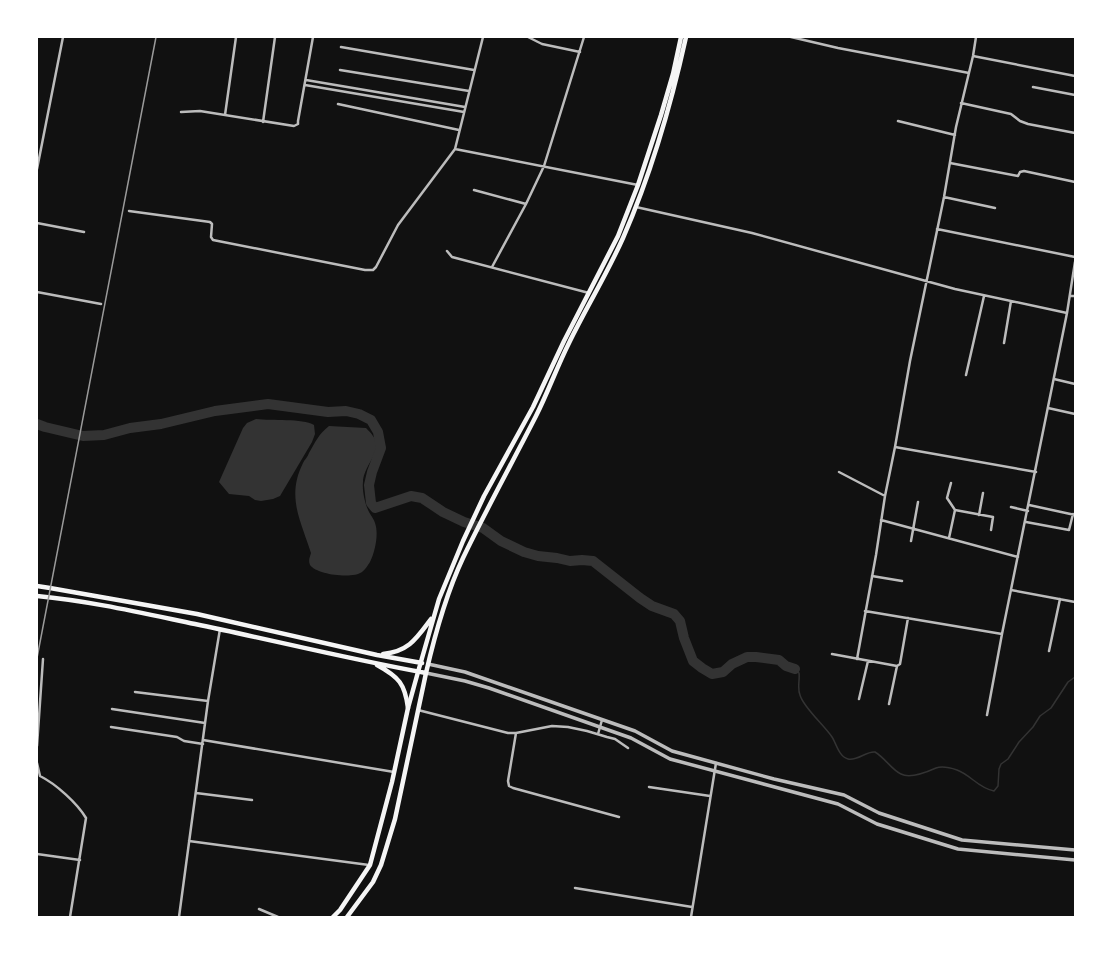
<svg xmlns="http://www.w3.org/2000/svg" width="1112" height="954" font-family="Manrope,sans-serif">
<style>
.water{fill:#333}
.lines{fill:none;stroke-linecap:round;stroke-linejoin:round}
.stream{stroke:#333;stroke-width:1.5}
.river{stroke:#333;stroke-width:10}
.minor{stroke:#bcbcbc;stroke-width:2.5}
.tertiary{stroke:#bcbcbc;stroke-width:3.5}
.primary{stroke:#f5f5f5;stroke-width:4.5}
.trunk{stroke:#f5f5f5;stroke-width:4.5}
.rail{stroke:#9a9a9a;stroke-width:1.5}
</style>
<rect width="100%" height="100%" fill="#111"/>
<!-- water -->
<path class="water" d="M256 419C272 421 302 418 314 425L315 434 312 442 280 496 273 499 261 501 255 500 249 496 229 494 219 482 243 428 247 423Z
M329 426 366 428C370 432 377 439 377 446 378 453 363 469 363 482 362 491 365 504 369 512 371 516 374 519 375 523 379 534 375 552 370 562 368 565 365 570 362 572 353 579 317 575 310 565 308 560 310 557 311 553 301 521 286 497 303 463 304 460 308 457 309 453 316 441 318 435 329 426Z"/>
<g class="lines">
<!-- stream -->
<path class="stream" d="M795 669 799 673C800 680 797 688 800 695 803 707 824 725 832 737 836 743 839 757 848 759 858 761 866 751 875 752 885 758 892 770 901 774 910 779 927 772 936 768 942 766 951 768 957 770 971 775 978 788 994 791L998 786 999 769 1001 764 1008 759 1019 742 1033 727 1040 716 1051 708 1068 682 1075 677"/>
<!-- river -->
<path class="river" d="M37 424 45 427 83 436 104 435 130 428 161 424 215 411 268 404 328 412 346 411 359 414 371 420 378 432 381 448 372 472 369 485 371 503 375 508 411 496 422 498 443 512 464 522 483 528 501 541 524 552 538 556 557 558 570 561 582 560 593 561 640 598 652 606 674 614 680 621 684 638 693 661 702 668 712 674 723 672 732 664 747 657H756L779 660 786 666 795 669"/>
<!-- minor -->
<path class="minor" d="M528 37 542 44 580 52
M791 37 838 48 969 73
M341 47 474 70
M973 56 1075 76
M340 70 469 91
M306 80 465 107
M305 85 464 112
M1033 87 1075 95
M961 103 1011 114 1020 121 1028 124 1075 133
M338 104 459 130
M181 112 200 111 294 126 298 124V121L313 37
M225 115 236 37
M898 121 955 135
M263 122 275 37
M455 149 638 185
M950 163 1018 176 1020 172 1024 171 1075 182
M37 169 63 37
M474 190 526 204
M944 197 995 208
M636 207 752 233 955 289 1067 313
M129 211 210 222 212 224 211 237 213 240 365 270H373L376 267 398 225 455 149 483 37
M37 223 84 232
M937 229 1075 257
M447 251 452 257 589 293
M492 267 526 204 544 166 584 37
M37 292 101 304
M1070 296H1075
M1004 343 1011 301
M966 375 984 296
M1054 379 1075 384
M1048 408 1075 414
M895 447 1036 472
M839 472 885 496
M1029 505 1075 515
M1011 507 1028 511
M955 510 993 517 991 530
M979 515 983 493
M881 520 1018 557
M1026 522 1069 530 1073 514
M949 538 955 510 947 498 951 483
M911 541 918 502
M872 576 902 581
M1011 590 1075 602
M865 611 1002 634
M1049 651 1060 599
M832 654 897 666
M857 659 876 555 885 496 895 447 910 361 944 197 956 127 973 56 976 37
M135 692 208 701
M859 699 868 661
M889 704 897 666 900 664 908 618
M112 709 205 723
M418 710 508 733H516L552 726 568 727 587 731 607 737 615 739 628 748
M987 715 1002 634 1067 313 1075 262
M111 727 177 737 184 741 203 744
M516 733 508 781 509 786 513 788 619 817
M598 734 602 720
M203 740 394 772
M37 746 43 659
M37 763 40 776C56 784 77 803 86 818L70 917
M649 787 710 796
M196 793 252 800
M189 841 369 865
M37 854 80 860
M575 888 692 907
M259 909 278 917
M179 917 208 701 220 629
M691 917 716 763"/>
<!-- tertiary -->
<path class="tertiary" d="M428 664 465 672 635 731 672 751 774 779 844 795 879 813 962 840 1075 850
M426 673 465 681 489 688 631 738 670 759 838 804 877 824 958 849 1075 860"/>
<!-- primary -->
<path class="primary" d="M333 917 340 910 370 865 392 782 408 708 418 672
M347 917 373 882 381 865 395 819 426 673"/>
<!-- trunk -->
<path class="trunk" d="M37 586 50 588 197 614 377 655 422 663
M37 596C90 601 142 613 195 624 272 640 348 659 426 673 435 634 446 594 463 558 486 510 512 463 536 416 548 392 557 367 569 343 586 308 607 274 623 238 651 174 671 105 686 37
M383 654C409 651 416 639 431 619
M377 665C399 677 405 684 408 708
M418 672 439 599 463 541 484 496 533 407 564 341 618 236 638 185 661 115 673 74 681 37"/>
<!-- rail -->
<path class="rail" d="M37 658 156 37"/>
</g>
<!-- border -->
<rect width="1112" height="954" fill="none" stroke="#ffffff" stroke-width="76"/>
</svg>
